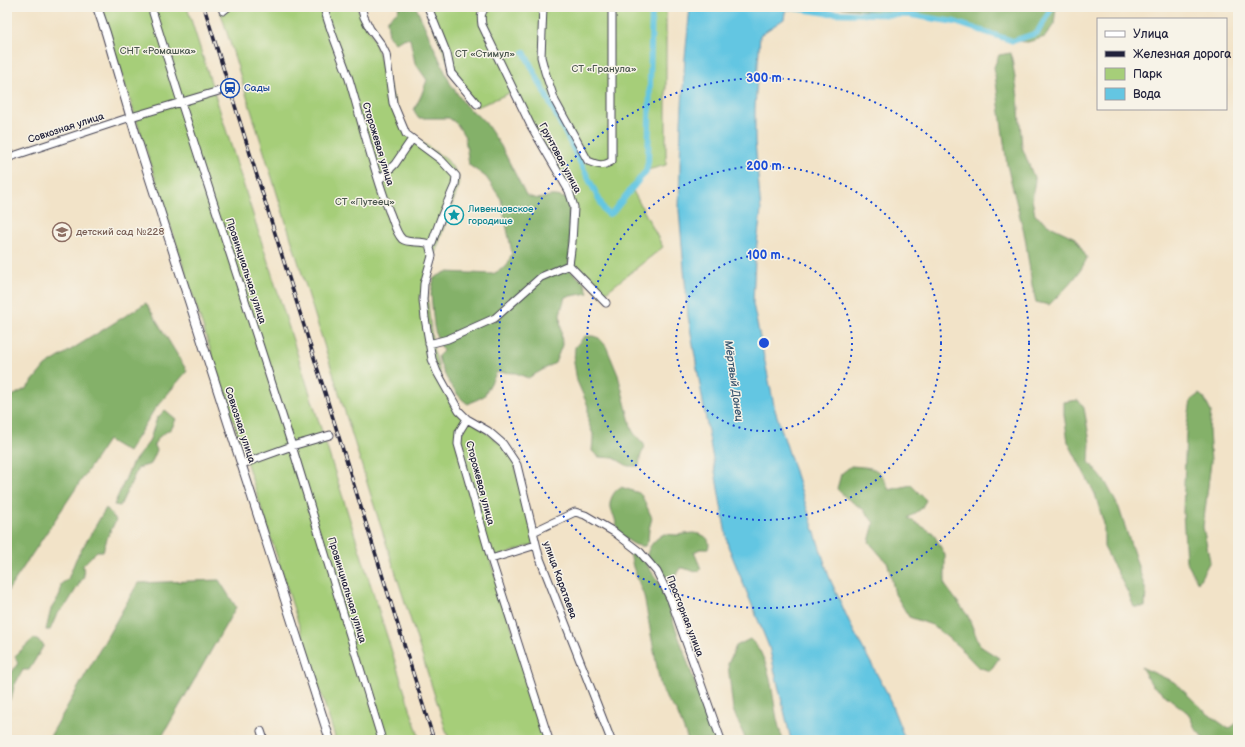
<svg xmlns="http://www.w3.org/2000/svg" width="1245" height="747" font-family="'Balsamiq Sans',sans-serif">
<style>
.green{fill:#a6ce79;stroke:#64785a}
.forest{fill:#84b169;stroke:#536a52}
.water{fill:#64c6e2;stroke:#43748e}
.lines{fill:none;stroke-linecap:round;stroke-linejoin:round}
.canal{stroke:#64c6e2;stroke-width:6}
.minor-casing{stroke:#413f50;stroke-width:9}
.tertiary-casing{stroke:#413f50;stroke-width:10}
.minor{stroke:#fff;stroke-width:7}
.tertiary{stroke:#fff;stroke-width:8}
.rail-casing{stroke:#22223b;stroke-width:3.5}
.rail{stroke:#f7f3e8;stroke-width:2;stroke-dasharray:6;stroke-linecap:butt}
.ring{fill:none;stroke:#1d4ed8;stroke-width:2;stroke-dasharray:2 4}
.labels{text-anchor:middle;dominant-baseline:central;stroke-width:3;stroke-linejoin:round;paint-order:stroke}
.park-label{font-size:10px;fill:#4a564e;stroke:#f7f3e8}
.transit-label{font-size:10px;fill:#164399;stroke:#f7f3e8;text-anchor:start}
.street-label{font-size:10px;fill:#22223b;stroke:#f7f3e8}
.culture-label{font-size:10px;fill:#0d838f;stroke:#f7f3e8;text-anchor:start}
.education-label{font-size:10px;fill:#785e54;stroke:#f7f3e8;text-anchor:start}
.water-label{font-size:11px;font-style:italic;fill:#36536d;stroke:#f7f3e8}
.centre{fill:#1d4ed8;stroke:#f7f3e8;stroke-width:2}
.ring-label{font-size:12px;text-anchor:middle;font-weight:bold;fill:#1d4ed8;stroke:#f7f3e8;stroke-width:3;stroke-linejoin:round;paint-order:stroke}
</style>
<rect width="100%" height="100%" fill="#f7f3e8"/>
<filter id="ink" filterUnits="userSpaceOnUse"><feTurbulence type="fractalNoise" baseFrequency=".025" numOctaves="2"/><feDisplacementMap in="SourceGraphic" scale="8" xChannelSelector="R" yChannelSelector="G"/><feConvolveMatrix kernelMatrix="1 2 1 2 8 2 1 2 1" color-interpolation-filters="sRGB"/></filter>
<filter id="wash" filterUnits="userSpaceOnUse"><feTurbulence type="fractalNoise" baseFrequency=".012" numOctaves="4" result="noise"/><feDisplacementMap in="SourceGraphic" scale="16" xChannelSelector="R" yChannelSelector="G"/><feGaussianBlur stdDeviation="0.9" result="paint"/><feColorMatrix in="noise" values="0 0 0 0 0 0 0 0 0 0 0 0 0 0 0 0 0 1.4 0 .05"/><feComposite in="paint" operator="in"/></filter>
<g filter="url(#wash)">
<rect width="100%" height="100%" fill="#f2e3c8"/>
<!-- green -->
<path class="green" d="M100 7H187L420 740H336Z
M219 7H357L374 40 404 130 447 160 458 175 459 186 443 230 428 276 427 295 433 348 444 387 460 412 511 452 537 543 490 560 548 740H449L373 502Z
M425 7H666V165L644 171 631 187 663 247 601 296 567 257 570 246 569 225 570 199 512 92 477 107 453 74Z"/>
<!-- forest -->
<path class="forest" d="M398 7H416L450 83 465 105 485 122 501 146 526 195C543 203 542 195 555 196 559 196 564 198 568 199L570 246 568 269 584 282 588 293 565 297 560 314 562 345 555 363 528 378 516 373 497 372 484 396 468 404C455 396 441 371 438 356L443 351 436 335 434 326 431 294 434 278 446 272 493 274 507 266 512 253 501 199 486 177 469 165 465 137 457 124 449 118H418L414 110 421 96 427 80 415 63 410 39 406 38 395 43 389 37 387 20 399 10Z
M840 7H1056L1054 24 1045 37 1028 42 1013 41 955 22Z
M1011 53 1018 97 1022 147 1035 180 1032 199 1035 215 1052 227 1075 238 1087 258C1078 278 1064 290 1049 305L1036 302 1032 285 1025 237 1007 165 994 67 999 55Z
M146 303 187 371 154 410 128 452 108 440 7 592V399L27 388 45 366Z
M585 336H593L599 338 606 346 618 375 632 430C635 436 639 438 643 443 647 448 642 451 641 455 639 459 640 462 639 466H628L614 458 599 457 592 451 593 439V434L588 422V406L577 381 574 362 575 347Z
M1199 394 1204 398 1211 412 1209 430 1211 462 1203 527 1210 561 1198 583 1186 561 1183 513 1186 431 1191 400Z
M1078 400 1084 408 1090 442 1089 462 1106 483 1119 508 1146 591 1145 607H1134L1128 593 1104 547V524L1095 494 1068 442 1064 414V402Z
M165 410 176 419 172 428 160 436 154 444 157 450 151 464 138 468 120 506 114 505 132 464 149 442 157 418Z
M851 466C875 468 879 466 889 490L911 485 926 500 921 509 908 518 933 533 945 555V585L968 616 980 646 999 658 990 671 978 667 958 646 932 625 909 617 895 594 888 564 869 542 874 523 864 510 845 497 837 489 841 474Z
M621 487 639 493 642 496 652 518 649 529 648 541 645 546C636 548 623 538 619 531 616 527 616 521 614 516 613 513 611 511 610 508 609 500 614 490 621 487Z
M106 508 116 520 108 536 103 551H97L83 565 84 576 67 604 57 614 50 630H46L51 609 60 595 61 584 68 579 76 559Z
M693 533C702 534 712 537 708 549H700L694 552 701 569C694 576 688 567 680 568L674 578H667L647 557C647 547 656 538 664 534L676 535Z
M638 552 660 584 715 740H688L677 712 667 700 660 684 644 596 633 567 630 553Z
M219 580 236 607 160 740H48L138 583Z
M34 638 44 645 29 670H23L14 686 12 696 7 704V680L18 663 15 656Z
M750 639C754 643 759 648 761 653 775 680 772 712 783 740H744L745 738 733 710 728 664 736 646Z
M1141 667 1174 682 1208 714 1229 729 1238 722V740H1205L1195 728 1188 713 1152 685Z"/>
<!-- water -->
<path class="water" d="M690 7H786L784 19 760 35 755 108V141L761 211 755 259 753 304 775 410 830 579 853 630 886 691 903 734 908 740H791L769 647 728 546 688 316 679 210 681 123 685 58Z"/>
<g class="lines">
<!-- canal -->
<path class="canal" d="M787 7 827 13 911 15 955 22 1013 41 1037 33 1052 7
M524 52 605 211 609 214 612 213 646 171 648 162 652 7"/>
</g>
</g>
<g filter="url(#ink)">
<g class="lines">
<!-- minor casing -->
<g class="minor-casing">
<path id="minor" d="M222 7 223 11 228 7
M324 7C330 32 341 55 349 79 362 123 373 168 389 211 393 219 395 232 402 239 408 244 421 240 429 244L432 256 424 284 423 300 425 318 432 359 437 372 459 411 467 419 488 431 503 444 517 465 539 556 611 740
M361 7 364 17 370 29 381 44 386 54 393 103 406 134 441 160 456 176 455 185 442 215 430 248
M428 7 447 54 451 73 477 104
M543 7 541 57 545 72 555 101 588 161C598 165 602 167 612 161V7
M153 13 181 102 292 446 382 740
M7 158 131 117 219 91
M379 180 395 164 412 139
M569 265 606 303
M429 344 448 339 495 318 541 277 569 265 572 242 574 207 569 191 531 126 482 25C481 18 480 12 486 7
M467 419 459 432 458 444 491 559 549 740
M242 464 292 446 330 435
M533 532 575 512 585 515 614 532 640 552 657 572 671 600 721 740
M491 559 536 545
M261 731 264 740"/>
</g>
<!-- tertiary casing -->
<g class="tertiary-casing">
<path id="tertiary" d="M97 7 106 33 137 139 330 740"/>
</g>
<!-- minor -->
<use href="#minor" class="minor"/>
<!-- tertiary -->
<use href="#tertiary" class="tertiary"/>
<!-- rail casing -->
<g class="rail-casing">
<path id="rail" d="M204 7 434 740"/>
</g>
<!-- rail -->
<use href="#rail" class="rail"/>
</g>
</g>
<!-- distance rings -->
<g class="ring">
<circle cx="764" cy="343" r="88"/>
<circle cx="764" cy="343" r="177"/>
<circle cx="764" cy="343" r="265"/>
</g>
<!-- icons -->
<defs>
<g id="station-ring" transform="scale(1)"><circle r="9.5" fill="#f7f3e8" stroke="#1a4fb4" stroke-width="1.5"/><path d="M-3-6H3Q5-6 5-4V2Q5 4 3 4L4.5 6H3L1.5 4h-3L-3 6H-4.5L-3 4Q-5 4-5 2V-4Q-5-6-3-6ZM-3.5-4v3h7v-3ZM-3.5 1v1.5H-2V1ZM2 1v1.5H3.5V1Z" fill="#1a4fb4"/></g>
<g id="sight-ring" transform="scale(1)"><circle r="9.5" fill="#f7f3e8" stroke="#0f9aa8" stroke-width="1.5"/><path d="M0-6L1.8-2.2L6-1.7L2.9 1.2L3.7 5.4L0 3.3L-3.7 5.4L-2.9 1.2L-6-1.7L-1.8-2.2Z" fill="#0f9aa8"/></g>
<g id="school-ring" transform="scale(1)"><circle r="9.5" fill="#f7f3e8" stroke="#8d6e63" stroke-width="1.5"/><path d="M0-5L7-2L0 1L-7-2ZM-4 1L0 2.5L4 1V4Q0 6-4 4Z" fill="#8d6e63"/></g>
</defs>
<g fill-rule="evenodd">
<use href="#station-ring" x="230" y="88"/>
<use href="#sight-ring" x="454" y="215"/>
<use href="#school-ring" x="62" y="232"/>
</g>
<g class="labels">
<!-- park labels -->
<g class="park-label">
<text x="158" y="51">СНТ «Ромашка»</text>
<text x="485" y="54">СТ «Стимул»</text>
<text x="604" y="69">СТ «Гранула»</text>
<text x="365" y="202">СТ «Путеец»</text>
</g>
<!-- transit labels -->
<g class="transit-label">
<text x="244" y="88">Сады</text>
</g>
<!-- street labels -->
<g class="street-label">
<text transform="translate(66 128) rotate(-18)">Совхозная улица</text>
<text transform="translate(378 144) rotate(73)">Сторожевая улица</text>
<text transform="translate(560 158) rotate(62)">Грунтовая улица</text>
<text transform="translate(246 271) rotate(72)">Провинциальная улица</text>
<text transform="translate(240 425) rotate(72)">Совхозная улица</text>
<text transform="translate(480 483) rotate(75)">Сторожевая улица</text>
<text transform="translate(560 580) rotate(70)">улица Каратаева</text>
<text transform="translate(347 590) rotate(73)">Провинциальная улица</text>
<text transform="translate(685 616) rotate(69)">Просторная улица</text>
</g>
<!-- culture labels -->
<g class="culture-label">
<text x="468" y="209">Ливенцовское<tspan x="468" dy="12">городище</tspan></text>
</g>
<!-- education labels -->
<g class="education-label">
<text x="76" y="232">детский сад №228</text>
</g>
<!-- water labels -->
<g class="water-label">
<text transform="translate(734 381) rotate(82)">Мёртвый Донец</text>
</g>
</g>
<circle cx="764" cy="343" r="6" class="centre"/>
<g class="ring-label">
<text x="764" y="82">300 m</text>
<text x="764" y="170">200 m</text>
<text x="764" y="259">100 m</text>
</g>
<!-- margin -->
<rect width="1245" height="747" fill="none" stroke="#f7f3e8" stroke-width="24"/>
<!-- legend -->
<rect x="1097" y="18" width="130" height="92" fill="#f7f3e8" stroke="#a29fa3"/>
<rect x="1105" y="31" width="20" height="6" fill="#ffffff" stroke="#a29fa3"/>
<text x="1133" y="38" font-size="12" fill="#22223b">Улица</text>
<rect x="1105" y="51" width="20" height="6" fill="#22223b" stroke="#a29fa3"/>
<text x="1133" y="58" font-size="12" fill="#22223b">Железная дорога</text>
<rect x="1105" y="68" width="20" height="12" fill="#a6ce79" stroke="#a29fa3"/>
<text x="1133" y="78" font-size="12" fill="#22223b">Парк</text>
<rect x="1105" y="88" width="20" height="12" fill="#64c6e2" stroke="#a29fa3"/>
<text x="1133" y="98" font-size="12" fill="#22223b">Вода</text>
</svg>
